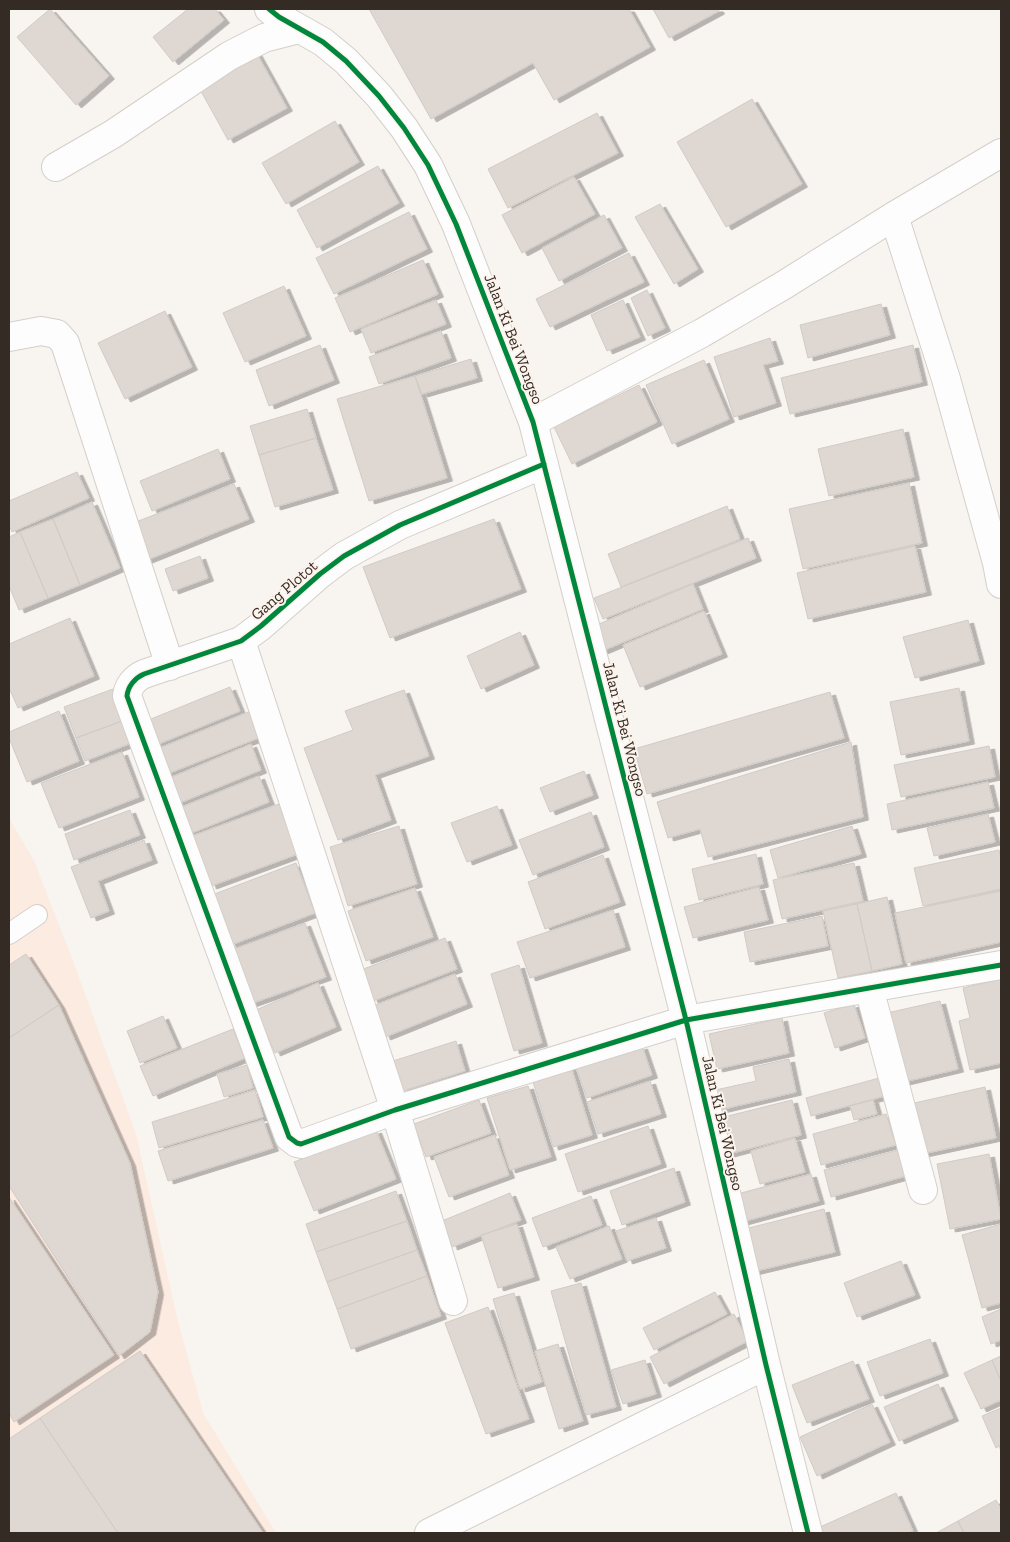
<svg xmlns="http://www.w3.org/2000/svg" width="1010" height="1542" font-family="'Zilla Slab',serif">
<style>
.built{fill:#fbebe1}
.building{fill:#ded7d2;stroke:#d1cbc6;filter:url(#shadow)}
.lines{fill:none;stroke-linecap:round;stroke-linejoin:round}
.service-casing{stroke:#d5cfca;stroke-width:22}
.minor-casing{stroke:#d5cfca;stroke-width:30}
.service{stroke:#fefdfd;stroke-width:20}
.minor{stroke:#fefdfd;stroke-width:28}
.cycleway-casing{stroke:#fcf3ec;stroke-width:8}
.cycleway{stroke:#00873e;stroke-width:5}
.labels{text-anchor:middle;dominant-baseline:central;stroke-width:4;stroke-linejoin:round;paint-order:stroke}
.street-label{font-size:16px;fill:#342b25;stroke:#fcf3ec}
</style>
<defs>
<filter id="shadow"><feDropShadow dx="5.5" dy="3" stdDeviation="0" flood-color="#0004"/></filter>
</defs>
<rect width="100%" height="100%" fill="#f8f4f0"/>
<!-- built -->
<path class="built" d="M9 818 34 861 70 953 136 1134 177 1318 203 1413 276 1533H9Z"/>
<!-- building -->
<path class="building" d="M50 9 109 76 76 105 17 37Z
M188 9H215L224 20 173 62 153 37Z
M369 9H629L650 47 554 100 533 63 431 119Z
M653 9H718L719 11 669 38Z
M256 52 287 108 228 140 197 84Z
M752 99 802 184 726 227 677 142Z
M597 113 618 153 508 208 488 169Z
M335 121 359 162 286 204 262 163Z
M378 166 399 203 317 248 297 210Z
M574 177 595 214 522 253 502 215Z
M660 204 698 269 674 284 635 217Z
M409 212 427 249 334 294 316 258Z
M604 215 622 248 559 281 542 248Z
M629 253 644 282 550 327 536 299Z
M423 260 438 294 350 332 335 298Z
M284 286 306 336 245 362 223 313Z
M647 290 665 328 648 336 631 298Z
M436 300 446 324 371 353 361 329Z
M623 300 640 337 607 351 591 315Z
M881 304 890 335 808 358 800 325Z
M165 311 192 367 125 399 98 343Z
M441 331 451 358 379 384 369 357Z
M770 338 778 361 763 365 776 403 734 417 714 357Z
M320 345 334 380 269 406 256 370Z
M913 345 922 382 790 414 781 378Z
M471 359 477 378 422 394 415 376Z
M704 360 729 419 672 444 646 385Z
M415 376 447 478 369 501 337 399Z
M639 385 657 422 572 464 554 427Z
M307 409 316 438 259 455 250 426Z
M903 429 914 477 829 496 818 449Z
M316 438 333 490 275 507 259 455Z
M218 449 230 479 152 511 140 481Z
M77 472 89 498 12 532 9 525V501Z
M909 483 922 543 803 569 789 509Z
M234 484 249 519 142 562 128 525Z
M92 502 120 568 80 585 53 519Z
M727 506 740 539 621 587 608 554Z
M53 519 80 585 48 598 20 532Z
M494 519 521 589 390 638 363 567Z
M20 532 48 598 19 610 9 586V537Z
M748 538 756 558 603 619 594 598Z
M915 546 926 592 808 619 797 573Z
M200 556 208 578 173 591 165 569Z
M693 584 703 609 602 651 592 627Z
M704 611 722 654 640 687 623 645Z
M70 618 94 676 18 708 9 688V644Z
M968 620 979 661 915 678 903 637Z
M520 632 534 665 481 689 467 656Z
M230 687 240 711 156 745 146 721Z
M959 688 969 741 901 755 890 702Z
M113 689 125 720 76 738 64 707Z
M404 690 429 756 375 775 391 820 338 840 304 748 353 730 345 711Z
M830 692 844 738 647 794 634 749Z
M59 711 79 761 27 782 9 738V732Z
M251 711 261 737 162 776 152 751Z
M125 720 134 742 85 761 76 738Z
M851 742 863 817 708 857 700 829 668 838 657 802Z
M251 744 261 770 177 804 167 779Z
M989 746 995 777 901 797 894 765Z
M122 752 139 797 59 828 41 783Z
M584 771 593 795 550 812 540 788Z
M259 776 269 802 184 836 174 810Z
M988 782 994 808 892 830 887 804Z
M279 804 298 854 211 886 192 836Z
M497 806 512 845 467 862 451 823Z
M130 810 140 835 74 860 65 834Z
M591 812 604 847 533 875 519 840Z
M988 814 995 842 934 856 927 828Z
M399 826 417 884 348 906 330 847Z
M852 826 861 854 778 878 770 850Z
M144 840 152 860 98 881 109 911 91 918 71 867Z
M999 850 1001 858V889L923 906 914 868Z
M756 854 763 884 699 900 692 869Z
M603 855 620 902 545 929 528 882Z
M296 863 315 913 231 945 212 895Z
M854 863 863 901 782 919 773 880Z
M759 887 768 920 693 938 684 907Z
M415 888 433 937 366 961 348 911Z
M1001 891V942L906 963 895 913Z
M887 897 902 964 872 971 857 904Z
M857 904 872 971 838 978 823 911Z
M613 910 625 947 530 978 517 942Z
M822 916 828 946 750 962 744 932Z
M305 923 326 977 250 1004 229 951Z
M445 938 457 969 373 1001 361 970Z
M26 954 59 1005 9 1038V965Z
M519 965 542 1043 514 1051 491 974Z
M455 974 467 1004 385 1037 373 1006Z
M1001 979V1063L970 1070 959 1021 970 1018 963 988Z
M318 983 336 1027 275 1053 256 1010Z
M940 1001 958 1069 904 1082 887 1013Z
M854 1004 865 1038 835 1048 824 1013Z
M59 1005 130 1163 158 1292 150 1332 119 1356 9 1186V1038Z
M163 1016 177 1048 140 1063 127 1031Z
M782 1018 789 1053 717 1069 709 1034Z
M233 1029 245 1058 153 1096 140 1066Z
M456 1041 465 1071 403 1091 393 1061Z
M642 1046 652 1075 587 1098 576 1068Z
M789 1059 796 1092 715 1111 711 1091 756 1081 753 1067Z
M569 1060 592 1135 553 1147 530 1072Z
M247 1065 253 1088 224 1097 217 1074Z
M879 1078 885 1096 811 1116 806 1098Z
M650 1081 661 1114 598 1134 587 1102Z
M528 1086 551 1157 510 1170 487 1098Z
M985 1087 996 1138 922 1154 910 1104Z
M255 1090 263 1117 159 1148 152 1122Z
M479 1100 491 1133 426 1157 414 1124Z
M792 1100 801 1135 725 1155 716 1119Z
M873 1100 877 1114 854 1120 850 1106Z
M886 1114 896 1145 821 1165 813 1134Z
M263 1120 273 1148 168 1181 158 1151Z
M648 1126 661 1164 578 1192 565 1154Z
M376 1130 396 1179 314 1211 294 1162Z
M495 1135 509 1175 449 1197 434 1157Z
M795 1138 805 1172 760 1184 751 1151Z
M898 1150 906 1176 831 1197 824 1170Z
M989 1154 1001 1219 950 1229 937 1164Z
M674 1168 685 1202 622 1225 610 1191Z
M811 1174 819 1201 742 1222 734 1195Z
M396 1191 407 1221 316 1252 306 1224Z
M510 1193 521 1220 452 1247 442 1221Z
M591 1196 602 1225 543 1247 532 1218Z
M9 1197 114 1355 14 1422 9 1413Z
M824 1209 835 1252 752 1272 741 1230Z
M656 1218 666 1248 627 1261 616 1231Z
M407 1221 417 1250 327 1282 316 1252Z
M517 1224 534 1277 498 1288 481 1235Z
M1001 1224V1303L982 1308 962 1235Z
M609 1226 622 1259 570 1279 556 1247Z
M417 1250 427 1276 337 1309 327 1282Z
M901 1261 915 1295 857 1317 844 1283Z
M427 1276 441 1316 351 1349 337 1309Z
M581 1283 616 1407 586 1415 551 1291Z
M715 1292 727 1314 654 1350 643 1328Z
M514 1293 542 1382 520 1389 493 1299Z
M488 1307 529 1419 486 1434 445 1323Z
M1001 1309V1340L991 1344 982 1317Z
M734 1314 748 1341 664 1384 650 1357Z
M930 1339 943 1373 880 1396 867 1362Z
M558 1344 583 1421 559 1429 535 1351Z
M140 1351 263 1533H118L40 1418Z
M1001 1356V1381L992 1360Z
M645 1360 656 1394 623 1404 611 1370Z
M992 1360 1001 1381V1400L981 1409 964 1373Z
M853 1361 869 1399 807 1423 792 1385Z
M938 1384 953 1418 899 1441 884 1407Z
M872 1404 890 1442 817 1476 800 1437Z
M1001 1408V1445L996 1448 982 1416Z
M40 1418 118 1533H9V1439Z
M896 1493 913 1531 908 1533H823L820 1527Z
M996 1500 1001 1509V1533H964L958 1521Z
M958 1521 964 1533H936Z"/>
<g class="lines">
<!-- service casing -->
<g class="service-casing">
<path id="service" d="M9 934 37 915"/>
</g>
<!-- minor casing -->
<g class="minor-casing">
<path id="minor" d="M269 9 279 17 323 42 346 61 379 96 404 128 428 165 456 224 533 422 686 1020 766 1365 808 1533
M56 167 113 134 229 56 264 38 299 29
M894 216 946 379 997 563 1001 584
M9 337 41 331 57 334 65 343 170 666
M533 422 702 333 784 285 894 216 1001 153
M544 464 400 525 344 556 320 574 261 626 241 641 144 674C135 678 128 686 127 696L289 1137 297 1143 301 1144 395 1110 686 1020 1001 965
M241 641 395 1110 453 1301
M869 988 923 1190
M429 1533 766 1365"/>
</g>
<!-- service -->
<use href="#service" class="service"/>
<!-- minor -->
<use href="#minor" class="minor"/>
<!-- cycleway casing -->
<g class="cycleway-casing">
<path id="cycleway" d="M269 9 279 17 323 42 346 61 379 96 404 128 428 165 456 224 533 422 686 1020 766 1365 808 1533
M544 464 400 525 344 556 320 574 261 626 241 641 144 674C135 678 128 686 127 696L289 1137 297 1143 301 1144 395 1110 686 1020 1001 965"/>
</g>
<!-- cycleway -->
<use href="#cycleway" class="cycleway"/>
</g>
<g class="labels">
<!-- street labels -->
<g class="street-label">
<text transform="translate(514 339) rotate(69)">Jalan Ki Bei Wongso</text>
<text transform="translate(284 590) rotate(-41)">Gang Plotot</text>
<text transform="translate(625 729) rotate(76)">Jalan Ki Bei Wongso</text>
<text transform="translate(723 1123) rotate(77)">Jalan Ki Bei Wongso</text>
</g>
</g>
<!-- border -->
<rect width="1010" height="1542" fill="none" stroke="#342b25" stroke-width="20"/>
</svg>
